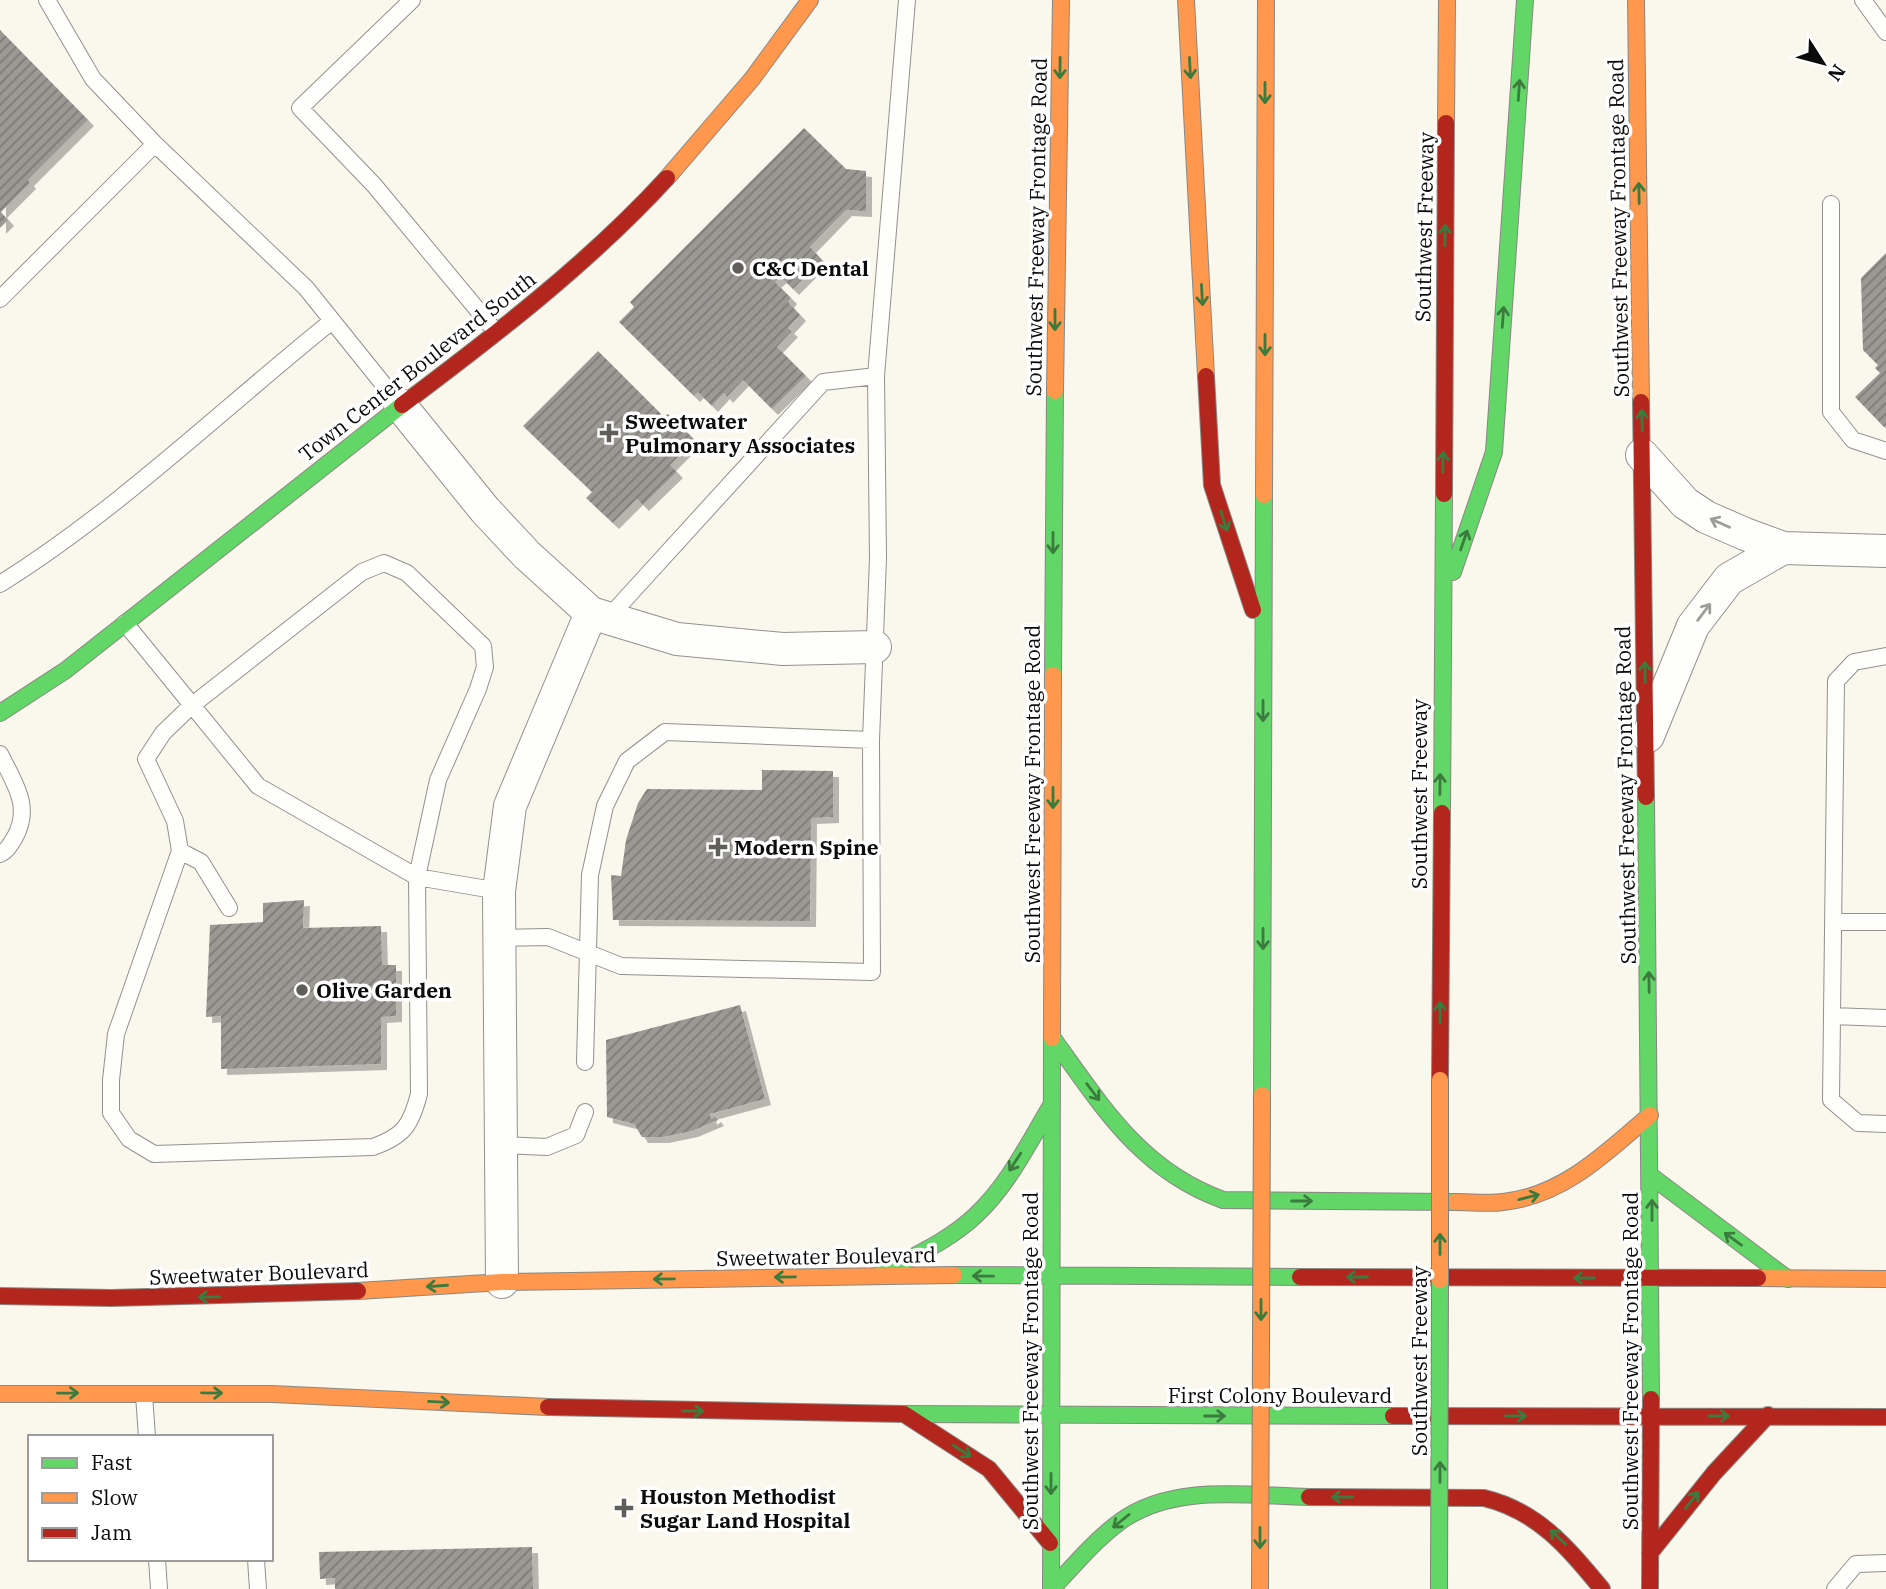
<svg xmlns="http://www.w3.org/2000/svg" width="1886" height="1589" font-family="'IBM Plex Serif',serif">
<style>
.building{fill:url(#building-hatch);filter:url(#shadow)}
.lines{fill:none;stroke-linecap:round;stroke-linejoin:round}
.lane-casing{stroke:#93918d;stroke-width:18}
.street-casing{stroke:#93918d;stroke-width:34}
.fast-casing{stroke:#898883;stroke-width:18}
.slow-casing{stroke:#898883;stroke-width:18}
.jam-casing{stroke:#898883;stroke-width:18}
.lane{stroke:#fefefc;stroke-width:16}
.street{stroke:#fefefc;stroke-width:32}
.fast{stroke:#63d668;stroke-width:16}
.slow{stroke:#ff974d;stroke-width:16}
.jam{stroke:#b3261e;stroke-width:16}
.fast-bridge-casing{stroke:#807f7a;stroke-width:18;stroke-linecap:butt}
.slow-bridge-casing{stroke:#807f7a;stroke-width:18;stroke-linecap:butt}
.fast-bridge{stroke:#63d668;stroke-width:16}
.slow-bridge{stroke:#ff974d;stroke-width:16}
.oneway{stroke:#3b7b3e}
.oneway2{stroke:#9d9d9c}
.poi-dot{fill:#5f5e5a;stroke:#fff;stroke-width:2.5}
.labels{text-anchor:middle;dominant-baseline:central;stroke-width:7;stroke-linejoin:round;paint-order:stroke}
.street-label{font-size:21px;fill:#0b0b0b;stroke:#fff}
.poi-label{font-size:21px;font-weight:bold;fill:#0b0b0b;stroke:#fff;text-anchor:start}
</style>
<defs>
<pattern id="building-hatch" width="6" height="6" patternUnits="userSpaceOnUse" patternTransform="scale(1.75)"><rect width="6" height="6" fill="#9c9994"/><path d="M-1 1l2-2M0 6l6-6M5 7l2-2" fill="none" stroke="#7d7b77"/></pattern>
<filter id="shadow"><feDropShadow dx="6" dy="6" stdDeviation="0" flood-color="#0004"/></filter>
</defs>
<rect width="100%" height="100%" fill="#faf7ed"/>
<!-- building -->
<path class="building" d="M0 30 88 120 28 180 30 183 1 212 8 220 0 228Z
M804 128 846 169 866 171V211L846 210 810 247 822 260 793 289 781 277 775 282 791 298 788 302 800 315 788 328 792 331 777 347 806 376 772 409 743 380 727 397 724 393 712 406 698 392 694 396 619 322 634 307 630 302Z
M1886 253V425L1884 427 1855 397 1880 373 1875 368 1878 365 1863 350 1861 278Z
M598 351 664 417 668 414 695 440 670 465 677 472 643 505 637 499 613 523 586 498 592 492 523 426Z
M762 770 833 771V817L811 818 810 921 613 920 611 875 621 876 626 840 638 803 647 789 762 790Z
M304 900 303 928 381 926 382 965H396V1016L381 1017V1064L221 1069V1016L206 1017 210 925 263 922V903Z
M740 1005 765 1099 710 1114 711 1119 715 1116 718 1120 692 1131 663 1137H642L634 1124 607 1117 606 1040Z
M532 1547 533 1589H335V1578L320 1579 319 1552Z"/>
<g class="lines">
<!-- lane casing -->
<g class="lane-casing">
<path id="lane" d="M47 0 93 79 155 144
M412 0 300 108 374 185 496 332
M1863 0 1886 32
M1831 204V412L1853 440 1886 451
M0 299 155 144 306 288 400 405
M384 563 407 573 483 646 485 667 478 689 438 780 417 877 419 1094C411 1125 404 1136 373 1147L154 1154 129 1139 111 1113V1080L116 1034 180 851 175 821 146 759 163 733 191 706 362 572Z
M0 584C121 508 221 410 332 321
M608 618 823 382 876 376
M125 623 258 786 417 877 499 891
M1886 656 1854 662 1836 681 1831 1100 1858 1123 1886 1124
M0 754C14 783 32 806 15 837 10 845 8 850 0 854
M180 851 201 862 229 908
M1833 922H1886
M499 938 548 937 621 966 872 972 871 740 878 558 876 376 907 0
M1832 1016 1886 1018
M585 1062 590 875 605 806 627 761 665 732 871 740
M501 1145 547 1147 576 1135 585 1112
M144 1395 147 1437
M157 1559 159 1589
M256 1559 258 1589
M1835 1589 1856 1564 1886 1563"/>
</g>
<!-- street casing -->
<g class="street-casing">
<path id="street" d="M400 405 485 510 527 555 591 613 677 639 783 649 875 647
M1642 455 1685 503 1706 517 1745 534 1783 548 1886 551
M1648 736 1693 626 1729 579 1783 548
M502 1282 499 891 510 806 591 613"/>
</g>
<!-- fast casing -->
<g class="fast-casing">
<path id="fast" d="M1453 572 1494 452 1525 0
M1053 675 1055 391
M0 713 66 670 402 405
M1646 797 1651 1399
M1442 813 1444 494
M1052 1037C1102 1106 1140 1170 1223 1200L1455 1202
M1262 1095 1264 495
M1651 1176 1788 1279
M880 1274C913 1256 949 1241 976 1215 1009 1184 1029 1142 1052 1104
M954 1275 1300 1277
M904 1414 1393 1416
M1051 1589 1052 1038
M1052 1589C1074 1565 1095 1540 1121 1521 1174 1483 1248 1496 1309 1497"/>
</g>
<!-- slow casing -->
<g class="slow-casing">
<path id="slow" d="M1186 0 1206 376
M1636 0 1641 402
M1446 123 1447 0
M667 178 752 79 810 0
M1055 391 1061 0
M1264 495 1266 0
M1052 1038 1053 675
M1455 1202C1471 1202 1488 1204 1503 1202 1563 1196 1607 1152 1650 1115
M1758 1278 1886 1279
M358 1291 502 1282 954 1275
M0 1394H272L548 1407"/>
</g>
<!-- jam casing -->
<g class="jam-casing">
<path id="jam" d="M1206 376 1212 485 1253 610
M1641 402 1646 797
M402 405C495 335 588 264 667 178
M1444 494 1446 123
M1440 1080 1442 813
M1300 1277 1758 1278
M0 1296 111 1298 358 1291
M548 1407 904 1414
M904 1414 989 1469 1050 1543
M1393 1416 1886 1417
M1309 1497 1484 1498C1538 1511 1568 1548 1602 1589
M1650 1553 1714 1473 1768 1415
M1650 1589 1651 1399"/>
</g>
<!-- lane -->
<use href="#lane" class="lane"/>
<!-- street -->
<use href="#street" class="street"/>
<!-- fast -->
<use href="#fast" class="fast"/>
<!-- slow -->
<use href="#slow" class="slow"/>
<!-- jam -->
<use href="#jam" class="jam"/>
<!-- fast-bridge casing -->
<g class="fast-bridge-casing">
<path id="fast-bridge" d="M1439 1589 1440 1280"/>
</g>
<!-- slow-bridge casing -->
<g class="slow-bridge-casing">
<path id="slow-bridge" d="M1440 1280V1080
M1260 1589 1262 1095"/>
</g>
<!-- fast-bridge -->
<use href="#fast-bridge" class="fast-bridge"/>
<!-- slow-bridge -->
<use href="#slow-bridge" class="slow-bridge"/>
</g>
<!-- one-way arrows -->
<defs><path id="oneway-shaft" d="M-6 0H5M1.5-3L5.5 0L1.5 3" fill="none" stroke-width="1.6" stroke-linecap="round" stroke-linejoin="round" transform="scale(1.75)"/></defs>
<g class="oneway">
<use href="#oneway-shaft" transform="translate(1060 68) rotate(91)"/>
<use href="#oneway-shaft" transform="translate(1190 68) rotate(87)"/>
<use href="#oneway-shaft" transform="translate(1519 90) rotate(-86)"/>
<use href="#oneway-shaft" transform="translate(1265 93) rotate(90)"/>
<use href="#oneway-shaft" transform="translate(1639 193) rotate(-91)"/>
<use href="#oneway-shaft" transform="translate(1445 235) rotate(-89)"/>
<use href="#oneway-shaft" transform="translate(1202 295) rotate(87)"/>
<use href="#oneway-shaft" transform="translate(1503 317) rotate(-86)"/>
<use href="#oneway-shaft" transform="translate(1055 320) rotate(90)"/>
<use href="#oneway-shaft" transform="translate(1265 345) rotate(90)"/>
<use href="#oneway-shaft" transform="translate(1642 420) rotate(-91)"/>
<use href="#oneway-shaft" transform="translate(1443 462) rotate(-89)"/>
<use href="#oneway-shaft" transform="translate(1224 521) rotate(72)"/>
<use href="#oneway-shaft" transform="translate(1464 540) rotate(-71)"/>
<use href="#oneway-shaft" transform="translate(1053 543) rotate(90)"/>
<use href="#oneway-shaft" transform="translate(1645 672) rotate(-91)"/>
<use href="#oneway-shaft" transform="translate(1263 711) rotate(90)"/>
<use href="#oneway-shaft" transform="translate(1440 784) rotate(-89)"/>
<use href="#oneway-shaft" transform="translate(1053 798) rotate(90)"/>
<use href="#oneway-shaft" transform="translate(1263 939) rotate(90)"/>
<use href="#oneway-shaft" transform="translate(1649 982) rotate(-91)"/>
<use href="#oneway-shaft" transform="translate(1440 1012) rotate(-90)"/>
<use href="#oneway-shaft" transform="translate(1093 1092) rotate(53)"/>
<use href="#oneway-shaft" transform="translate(1015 1162) rotate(123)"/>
<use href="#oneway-shaft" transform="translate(1529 1197) rotate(-14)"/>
<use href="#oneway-shaft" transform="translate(1302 1201)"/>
<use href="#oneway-shaft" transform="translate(1652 1210) rotate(-90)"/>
<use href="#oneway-shaft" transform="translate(1733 1239) rotate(-144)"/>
<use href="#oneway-shaft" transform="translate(1440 1244) rotate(-90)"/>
<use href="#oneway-shaft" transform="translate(983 1276) rotate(-179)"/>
<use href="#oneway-shaft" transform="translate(785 1277) rotate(179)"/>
<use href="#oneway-shaft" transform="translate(1357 1277) rotate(-180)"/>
<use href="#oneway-shaft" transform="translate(1584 1278) rotate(-180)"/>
<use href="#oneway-shaft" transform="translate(664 1279) rotate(179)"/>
<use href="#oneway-shaft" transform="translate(437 1286) rotate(176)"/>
<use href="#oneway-shaft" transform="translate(209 1297) rotate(179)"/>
<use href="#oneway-shaft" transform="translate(1261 1310) rotate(90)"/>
<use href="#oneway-shaft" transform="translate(68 1393) rotate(-1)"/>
<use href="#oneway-shaft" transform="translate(212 1393) rotate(1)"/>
<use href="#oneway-shaft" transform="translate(439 1402) rotate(3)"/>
<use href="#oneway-shaft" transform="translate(693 1411) rotate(1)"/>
<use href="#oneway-shaft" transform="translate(1215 1416)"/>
<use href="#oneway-shaft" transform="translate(1516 1416)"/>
<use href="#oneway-shaft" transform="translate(1719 1416)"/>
<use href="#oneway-shaft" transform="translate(962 1451) rotate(33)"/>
<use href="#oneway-shaft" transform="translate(1440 1472) rotate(-90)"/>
<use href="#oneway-shaft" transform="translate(1051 1484) rotate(90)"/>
<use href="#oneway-shaft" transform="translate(1342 1497) rotate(-180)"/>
<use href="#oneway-shaft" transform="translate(1692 1500) rotate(-52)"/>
<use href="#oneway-shaft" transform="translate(1121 1521) rotate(141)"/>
<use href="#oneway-shaft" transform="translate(1558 1537) rotate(-136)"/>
<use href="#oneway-shaft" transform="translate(1260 1538) rotate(90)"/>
</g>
<g class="oneway2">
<use href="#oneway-shaft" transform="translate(1720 523) rotate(-156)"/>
<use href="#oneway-shaft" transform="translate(1704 612) rotate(-53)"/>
</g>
<!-- markers -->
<g class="poi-dot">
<circle cx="738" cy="268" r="7"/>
<path d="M605.5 422.5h7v7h7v7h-7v7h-7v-7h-7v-7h7z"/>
<path d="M714.5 836.5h7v7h7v7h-7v7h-7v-7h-7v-7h7z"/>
<circle cx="302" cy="990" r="7"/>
<path d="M620.5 1497.5h7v7h7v7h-7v7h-7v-7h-7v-7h7z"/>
</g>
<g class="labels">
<!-- street labels -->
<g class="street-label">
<text transform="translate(1036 227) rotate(-89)">Southwest Freeway Frontage Road</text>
<text transform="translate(1424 227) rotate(-89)">Southwest Freeway</text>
<text transform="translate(1618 228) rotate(-91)">Southwest Freeway Frontage Road</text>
<text transform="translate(417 366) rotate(-38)">Town Center Boulevard South</text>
<text transform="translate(1032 794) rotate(-90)">Southwest Freeway Frontage Road</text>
<text transform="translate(1419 794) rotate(-90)">Southwest Freeway</text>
<text transform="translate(1625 795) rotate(-91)">Southwest Freeway Frontage Road</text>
<text transform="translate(826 1256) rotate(-1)">Sweetwater Boulevard</text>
<text transform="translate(259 1273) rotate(-2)">Sweetwater Boulevard</text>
<text transform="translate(1030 1361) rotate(-90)">Southwest Freeway Frontage Road</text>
<text transform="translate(1419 1361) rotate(-90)">Southwest Freeway</text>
<text transform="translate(1630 1361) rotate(-90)">Southwest Freeway Frontage Road</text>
<text x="1280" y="1395">First Colony Boulevard</text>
</g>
<!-- poi labels -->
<g class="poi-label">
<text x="752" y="268">C&amp;C Dental</text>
<text x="625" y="421">Sweetwater<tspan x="625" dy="24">Pulmonary Associates</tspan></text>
<text x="734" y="847">Modern Spine</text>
<text x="316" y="990">Olive Garden</text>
<text x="640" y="1496">Houston Methodist<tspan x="640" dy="24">Sugar Land Hospital</tspan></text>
</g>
</g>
<!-- legend -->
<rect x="28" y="1435" width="245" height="126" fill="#ffffff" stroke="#9d9d9d" stroke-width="2"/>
<rect x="42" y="1458" width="35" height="10" fill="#63d668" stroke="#9d9d9d" stroke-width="2"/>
<text x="91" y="1470" font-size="21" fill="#0b0b0b">Fast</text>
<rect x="42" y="1493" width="35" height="10" fill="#ff974d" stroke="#9d9d9d" stroke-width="2"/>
<text x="91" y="1505" font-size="21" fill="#0b0b0b">Slow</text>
<rect x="42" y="1528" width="35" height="10" fill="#b3261e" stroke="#9d9d9d" stroke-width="2"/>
<text x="91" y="1540" font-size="21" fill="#0b0b0b">Jam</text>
<!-- north arrow -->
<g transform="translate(1823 63) rotate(126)" stroke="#ffffff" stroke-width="5" paint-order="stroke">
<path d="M0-5L12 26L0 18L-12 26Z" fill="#0b0b0b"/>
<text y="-10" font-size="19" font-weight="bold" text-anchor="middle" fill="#0b0b0b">N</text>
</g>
</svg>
